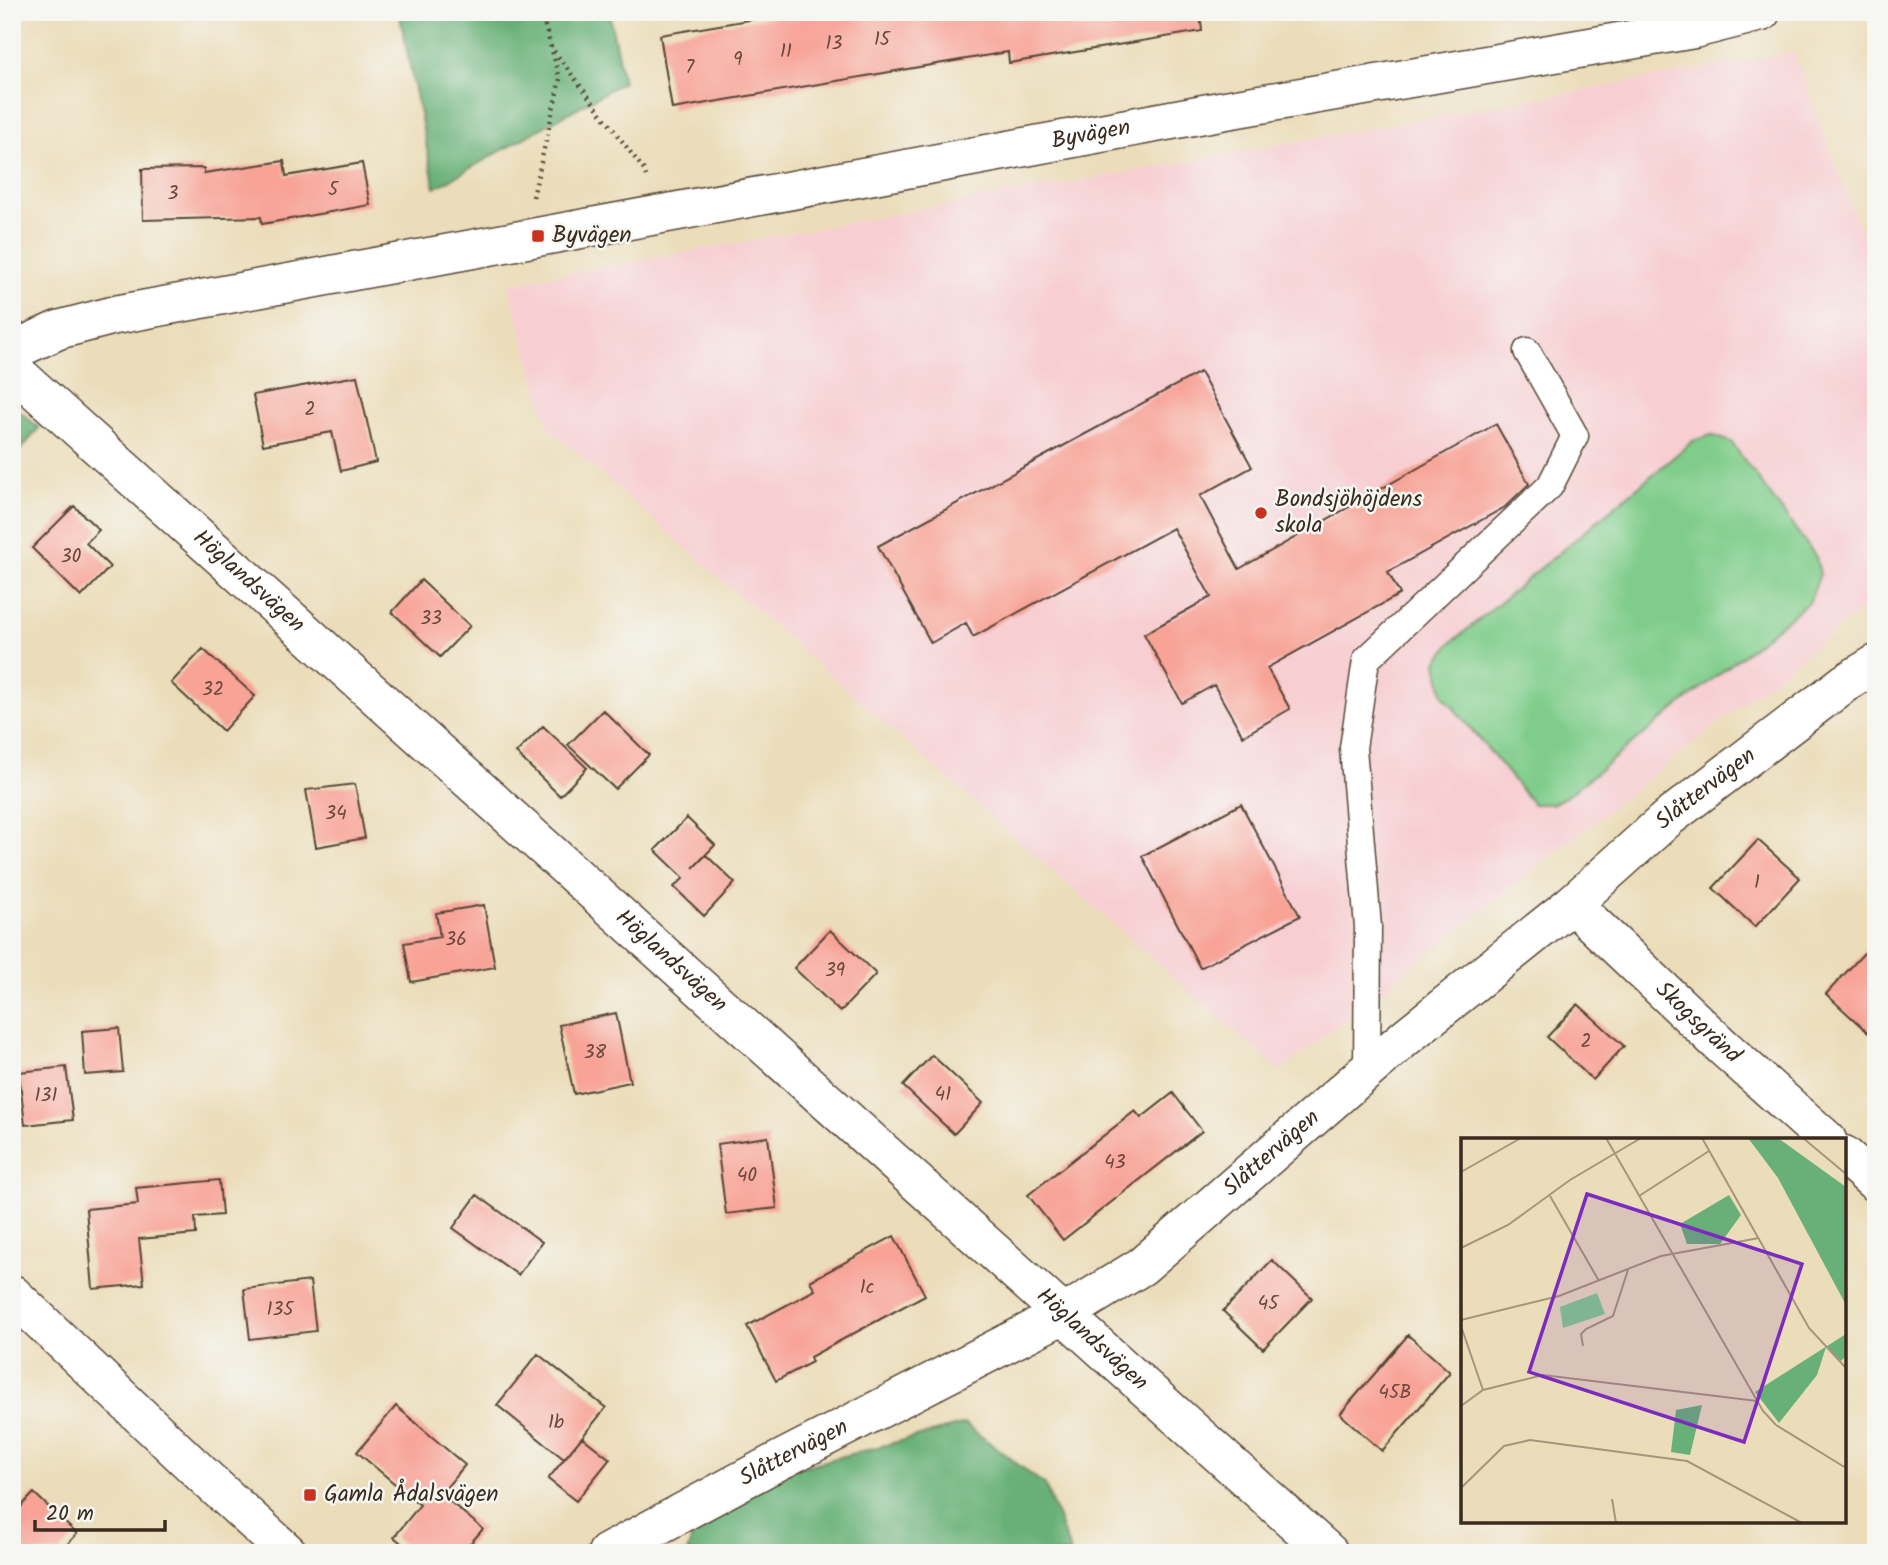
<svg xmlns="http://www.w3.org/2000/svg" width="1888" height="1565" font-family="Kalam,sans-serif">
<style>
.built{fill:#f7cfd3}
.green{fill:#80cd8b;stroke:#5e7c54;stroke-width:2}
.forest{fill:#68b077;stroke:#526d4a;stroke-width:2}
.building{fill:#f8a396}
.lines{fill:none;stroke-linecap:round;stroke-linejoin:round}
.service-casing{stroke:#554535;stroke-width:29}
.minor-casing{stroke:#554535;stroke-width:41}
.path{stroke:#554535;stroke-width:4.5;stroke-dasharray:2 5;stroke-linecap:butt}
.service{stroke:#fff;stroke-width:26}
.minor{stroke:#fff;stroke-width:38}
.poi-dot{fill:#c8321e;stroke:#f6f6f2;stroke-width:2.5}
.labels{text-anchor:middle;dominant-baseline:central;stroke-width:5;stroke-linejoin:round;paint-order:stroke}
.number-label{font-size:19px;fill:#6a483c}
.street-label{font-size:23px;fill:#3b2a1e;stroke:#f6f6f2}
.poi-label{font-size:23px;fill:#3b2a1e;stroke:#f6f6f2;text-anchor:start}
.inset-road{fill:none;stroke:#a5957b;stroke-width:2}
.view{fill:#7b2cbf;fill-opacity:0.15;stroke:#7b2cbf;stroke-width:3.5}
.inset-edge{fill:none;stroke:#3b2a1e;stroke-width:3.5}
</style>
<rect width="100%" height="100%" fill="#f6f6f2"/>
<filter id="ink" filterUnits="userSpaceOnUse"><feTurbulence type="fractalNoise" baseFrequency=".0143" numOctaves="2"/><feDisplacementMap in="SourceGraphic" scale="14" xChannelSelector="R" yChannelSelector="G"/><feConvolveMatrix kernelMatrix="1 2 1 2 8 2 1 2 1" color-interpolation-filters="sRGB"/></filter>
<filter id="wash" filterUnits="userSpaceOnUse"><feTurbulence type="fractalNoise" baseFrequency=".00686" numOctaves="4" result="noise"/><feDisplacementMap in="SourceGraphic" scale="28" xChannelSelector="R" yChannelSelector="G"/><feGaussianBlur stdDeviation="1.57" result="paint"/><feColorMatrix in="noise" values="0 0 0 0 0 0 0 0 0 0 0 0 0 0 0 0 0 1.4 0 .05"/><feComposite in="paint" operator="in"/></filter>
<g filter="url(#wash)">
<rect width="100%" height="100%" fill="#ebddb9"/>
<!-- built -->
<path class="built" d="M1794 52 1876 273V598L1280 1071 549 428 508 284Z"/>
<!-- green -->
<path class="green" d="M1711 435 1731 442 1816 557 1820 574 1810 601 1567 796 1552 804H1533L1443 695 1437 662 1451 643 1693 441Z"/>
<!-- forest -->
<path class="forest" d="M399 12H609L623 82 435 188Z
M12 404 39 428 12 460Z
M965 1424 1045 1485 1071 1553H687L700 1510 794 1469Z"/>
<g id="blocks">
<!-- building -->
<path class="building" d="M796 12H1200L1202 31 1009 63 1008 52 672 109 660 35Z
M284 161 286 176 362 163 370 205 262 224 261 217 143 220 142 169 204 168V173Z
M1200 372 1252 467 1200 496 1239 569 1496 424 1529 484 1505 507 1388 572 1400 594 1267 668 1290 709 1243 736 1214 685 1182 703 1144 634 1211 597 1173 528 973 637 966 623 931 643 878 546Z
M357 376 376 462 341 471 332 432 263 445 253 395Z
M74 506 99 530 86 543 110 567 81 597 32 548Z
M421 580 470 626 440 657 392 612Z
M203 649 255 696 223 731 171 683Z
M603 710 649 755 615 789 568 745Z
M543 726 587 768 560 796 516 753Z
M355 784 365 838 316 847 306 790Z
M1241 804 1300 916 1200 968 1142 856Z
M687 818 715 845 693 868 706 855 735 883 704 916 674 887 684 878 655 850Z
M1758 840 1800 878 1755 927 1713 888Z
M484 905 495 967 411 982 404 943 440 937 436 913Z
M830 930 876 974 840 1012 794 968Z
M1876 940V1040L1826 994Z
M1578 1004 1624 1046 1593 1080 1547 1037Z
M616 1013 630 1082 574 1094 559 1025Z
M119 1028 123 1072 85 1075 82 1031Z
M932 1055 983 1103 954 1134 903 1086Z
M66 1067 73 1120 25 1125 19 1072Z
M1173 1093 1202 1131 1063 1240 1028 1195 1135 1111 1141 1118Z
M768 1137 777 1208 726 1214 717 1144Z
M219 1180 222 1215 195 1217 196 1234 139 1239 144 1284 93 1289 86 1209 138 1204 136 1188Z
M477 1195 542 1242 518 1275 453 1228Z
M894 1236 925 1295 810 1357 812 1362 776 1381 747 1326 815 1290 810 1281Z
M1272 1260 1312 1298 1263 1349 1223 1311Z
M310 1281 316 1331 250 1339 244 1289Z
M1408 1335 1450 1372 1382 1451 1340 1414Z
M538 1354 606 1408 564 1459 497 1405Z
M396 1406 465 1465 441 1494 483 1529 462 1553H413L394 1537 420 1505 357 1452Z
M582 1437 610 1459 576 1501 548 1479Z
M34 1493 77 1534 59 1553H12V1516Z"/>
</g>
</g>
<g filter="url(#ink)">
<use href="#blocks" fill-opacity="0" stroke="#554535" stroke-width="2"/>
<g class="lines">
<!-- service casing -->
<g class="service-casing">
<path id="service" d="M1367 1071 1368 927 1353 748 1366 660 1550 486 1575 436 1527 351"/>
</g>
<!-- minor casing -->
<g class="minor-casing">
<g id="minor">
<path id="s1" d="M12 351 58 330 115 315 1220 111 1694 29 1761 12"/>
<path id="s2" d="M12 369 1329 1553"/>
<path id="s3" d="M1572 904 1723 1047 1827 1140"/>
<path d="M1844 1155 1876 1183"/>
<path d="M12 1294 208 1480 288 1553"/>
<path id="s4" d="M607 1553 765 1468 1064 1314 1142 1266 1406 1037 1572 904 1668 818 1845 683 1876 664"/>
</g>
</g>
<!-- path -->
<path class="path" d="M554 51 644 170 646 176
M533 197 560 79 541 12"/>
<!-- service -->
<use href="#service" class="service"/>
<!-- minor -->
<use href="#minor" class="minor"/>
</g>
</g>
<!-- markers -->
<g class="poi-dot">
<rect x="531" y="229" width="14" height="14" rx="3.5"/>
<circle cx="1261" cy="513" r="7"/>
<rect x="303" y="1488" width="14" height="14" rx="3.5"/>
</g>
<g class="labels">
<!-- number labels -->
<g class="number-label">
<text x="882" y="40">15</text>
<text x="834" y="44">13</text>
<text x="786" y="52">11</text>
<text x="738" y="60">9</text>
<text x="690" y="68">7</text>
<text x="333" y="190">5</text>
<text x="173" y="194">3</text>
<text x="310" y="410">2</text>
<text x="71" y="557">30</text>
<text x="431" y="619">33</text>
<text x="213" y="690">32</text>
<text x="336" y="814">34</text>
<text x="1757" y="883">1</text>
<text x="456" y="940">36</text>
<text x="835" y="971">39</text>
<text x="1586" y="1042">2</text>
<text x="595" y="1053">38</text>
<text x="943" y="1095">41</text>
<text x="46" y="1096">131</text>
<text x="1115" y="1163">43</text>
<text x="747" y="1176">40</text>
<text x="867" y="1288">1c</text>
<text x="1268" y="1304">45</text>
<text x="280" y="1310">135</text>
<text x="1395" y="1393">45B</text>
<text x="556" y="1423">1b</text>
</g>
<!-- street labels -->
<g class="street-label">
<text stroke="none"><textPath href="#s1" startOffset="1102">Byvägen</textPath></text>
<text stroke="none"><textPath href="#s2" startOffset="318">Höglandsvägen</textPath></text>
<text stroke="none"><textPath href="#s4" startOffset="1346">Slåttervägen</textPath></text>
<text stroke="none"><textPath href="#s2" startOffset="886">Höglandsvägen</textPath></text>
<text stroke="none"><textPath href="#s3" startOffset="173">Skogsgränd</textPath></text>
<text stroke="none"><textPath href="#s4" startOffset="779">Slåttervägen</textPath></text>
<text stroke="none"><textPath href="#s2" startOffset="1452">Höglandsvägen</textPath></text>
<text stroke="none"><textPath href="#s4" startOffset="212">Slåttervägen</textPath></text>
</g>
<!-- poi labels -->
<g class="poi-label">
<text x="552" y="236">Byvägen</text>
<text x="1275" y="500">Bondsjöhöjdens<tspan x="1275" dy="26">skola</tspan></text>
<text x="324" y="1495">Gamla Ådalsvägen</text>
</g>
</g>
<!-- overview -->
<g transform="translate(1461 1138)">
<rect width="385" height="385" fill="#ebddb9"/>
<path d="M136 155 144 176 102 190 99 169Z" fill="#80cd8b"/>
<path d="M287 0H317L385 49V167L317 40ZM268 57 280 77 259 106H226L219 86ZM385 196V218L380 223 365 209 356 237 318 285 294 254ZM241 267 229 317 210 314 215 272Z" fill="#68b077"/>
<path class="inset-road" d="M145 0 302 273 315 287 385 330M241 0 348 190 385 230M342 0 385 36M0 34 60 0M89 58 138 143M178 58 248 13M0 110 47 87 109 42 180 0M0 182 98 158 200 118 298 100M0 188 22 252M122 208 120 196 125 191 152 178 167 132M0 268 22 252 82 237 296 263M0 350 43 308 69 302 226 323 341 385M151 361 155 385"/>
<path class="view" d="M126 56 341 126 283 304 68 234Z"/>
<rect width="385" height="385" class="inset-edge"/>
</g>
<!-- margin -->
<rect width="1888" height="1565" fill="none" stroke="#f6f6f2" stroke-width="42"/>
<!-- scale -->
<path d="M35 1520v10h130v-10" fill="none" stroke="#3b2a1e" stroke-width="3.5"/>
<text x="46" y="1520" font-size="21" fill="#3b2a1e" stroke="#f6f6f2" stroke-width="5" paint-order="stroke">20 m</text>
</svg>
